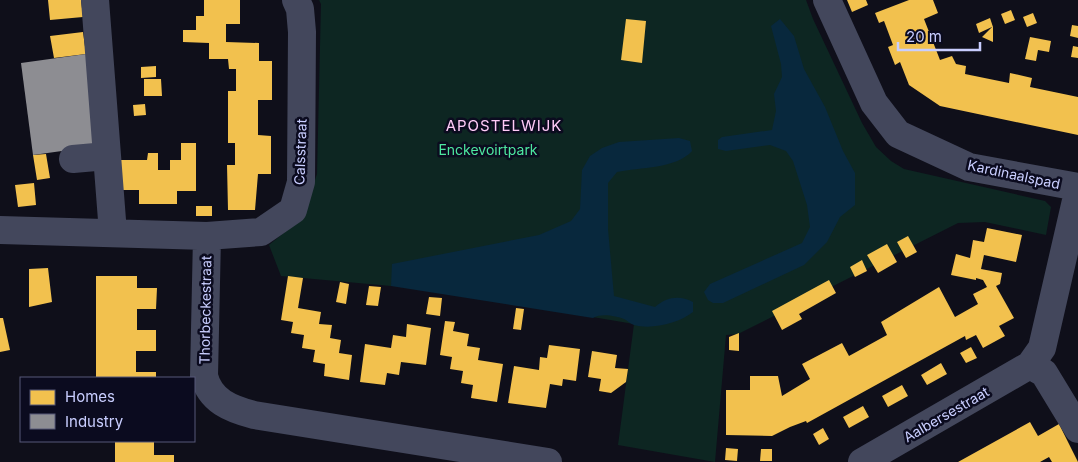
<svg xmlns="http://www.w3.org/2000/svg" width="1078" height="462" font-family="Inter,sans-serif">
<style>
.green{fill:#0d2622}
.water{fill:#08283d}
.homes{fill:#f2c14e}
.industry{fill:#8d8d92}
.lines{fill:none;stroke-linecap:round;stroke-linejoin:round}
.minor{stroke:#43475c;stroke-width:28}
.labels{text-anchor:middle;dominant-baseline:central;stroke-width:5;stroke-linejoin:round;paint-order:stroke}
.park-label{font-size:14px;fill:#4de7a0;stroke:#0b0b1f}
.street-label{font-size:14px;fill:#c9ceff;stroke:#0b0b1f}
.neighbourhood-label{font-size:15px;letter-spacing:1px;fill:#ffcbf7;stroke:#0b0b1f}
</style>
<rect width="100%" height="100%" fill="#0f0f1a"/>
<!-- green -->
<path class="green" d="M319 0H806L813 19 862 123 876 147 891 161 904 169 1045 201 1051 207 1046 235 985 222 958 223 738 334 726 335 715 462 618 445 634 324 391 283V286L281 276 269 245 302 218 317 174 321 4Z"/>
<!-- water -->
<path class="water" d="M780 19 794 36 804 69 825 107 843 151 855 173V205L840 217 827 242 804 265 723 303H713L708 300 704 292 710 284 802 243 810 227 807 205 793 161 786 151 770 145 726 151 718 149V140L722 137 772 130 776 111 774 94 782 77 781 64 771 26Z
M679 138 690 141 692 151C676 169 640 167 617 172L608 183V229L614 296 655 307C667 297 679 295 693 302V312C679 323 652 330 634 325 630 324 627 320 624 319 616 316 601 313 593 318L391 286 392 264 539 235 571 221 580 209 582 170 590 156 602 148 619 142Z"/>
<!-- homes -->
<path class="homes" d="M48 0H81L83 17 50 20Z
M204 0H240V24H226V42L259 43V61H272V100H258V135L271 136V174H258L255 210H228L227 165H235V143H228V91H236V69H229L228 59H209V43L183 42V30H196V16H204Z
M847 0H866L868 5 852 12Z
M909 0H933L938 13 924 19 940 60 952 56 956 64 966 66 965 74 1009 83 1010 73 1032 78 1030 87 1078 97V135L940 106 909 85 900 62 895 65 888 47 893 45 884 21 879 23 875 13Z
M1011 10 1015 20 1005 24 1001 14Z
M1033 13 1037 23 1027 27 1023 17Z
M990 18 993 27V42L982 37 992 27 979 33 976 24Z
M626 19 646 21 642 63 621 60Z
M1072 25 1078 26V38L1070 36Z
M83 32 86 54 54 58 50 36Z
M1030 37 1051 41 1049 52 1038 50 1036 61 1025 59Z
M1073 46 1078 47V58L1071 57Z
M156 66V77L141 78V67Z
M144 79H161L162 96H144Z
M145 104 146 115 134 116 133 105Z
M181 143H196V191H177V204H139V190H121V160H147L148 153H158V170H170V160H181Z
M46 154 50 178 37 180 33 155Z
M34 183 36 205 18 207 15 185Z
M196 206H212V216H196Z
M987 228 1022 235 1016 262 984 255 981 269 1002 273 1000 284 996 286 1014 318 999 326 1005 336 983 348 976 335 966 340 965 336 807 423 806 421 790 427 772 436 726 435V390H750V376H778L782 396 810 379 802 364 842 343 849 356 887 335 881 322 939 287 955 317 978 304 973 294 987 287 983 280 976 278V280L951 275 956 254 970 258 973 240 984 242Z
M908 236 917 252 906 258 897 242Z
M887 244 897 262 878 273 867 255Z
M862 260 867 271 855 277 850 267Z
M48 268 52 302 29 307V269Z
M96 276H137V288H157L156 309H137V330H156V351H136V372H156V378H96Z
M288 276 303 278 298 308 321 312 319 324 332 325 330 338 341 340 339 353 352 355 349 380 324 376 325 364 313 362 315 350 302 348 304 335 291 333 293 322 281 320Z
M829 280 836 293 799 314 802 319 782 330 772 311Z
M340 282 349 284 346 304 336 302Z
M369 286 381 287 378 306 366 305Z
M429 297 442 298 440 316 426 314Z
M516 308 524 309 521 330 513 329Z
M0 318H3L10 350 0 352Z
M445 321 455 322 453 331 469 334 467 346 480 348 478 360 503 364 497 402 471 398 473 385 461 383 463 371 450 369 452 357 440 355Z
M407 324 431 328 426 365 401 362 399 375 387 373 385 385 360 382 365 344 391 348 393 335 406 337Z
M739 333V351L729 350V337Z
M549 345 580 349 576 381 563 379 562 386 550 384 546 408 508 403 514 366 539 370 540 357 547 358Z
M971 347 977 358 966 363 960 353Z
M592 351 617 355 615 368 628 369 626 382 611 393 599 391 601 379 588 377Z
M941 363 947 374 927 385 921 375Z
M902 385 908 396 888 407 882 396Z
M863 406 869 417 849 428 843 417Z
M1030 422 1038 436 1059 424 1078 462H1052L1049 457 1040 462H958Z
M823 428 829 439 819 445 813 434Z
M115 441H154V455H174V462H115Z
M726 448 738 449 737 461 725 460Z
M761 449H772V461H760Z"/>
<!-- industry -->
<path class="industry" d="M86 54 98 146 33 155 21 63Z"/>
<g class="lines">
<!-- minor -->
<path class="minor" d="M95 0 113 233
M827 0 874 103 898 134 969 167 1078 187
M73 159 107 156
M0 230 207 236 204 376C210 401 231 409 254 415L548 462
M207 236 261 232 293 210 301 182 302 32 300 9 296 0
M1030 365 1044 373 1078 429
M862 462 1030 365 1042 348 1078 192"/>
</g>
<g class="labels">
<!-- park labels -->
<g class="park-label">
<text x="488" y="149">Enckevoirtpark</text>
</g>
<!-- street labels -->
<g class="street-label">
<text transform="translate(300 152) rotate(-88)">Calsstraat</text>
<text transform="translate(1014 174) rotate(12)">Kardinaalspad</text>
<text transform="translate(205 310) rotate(-89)">Thorbeckestraat</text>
<text transform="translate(946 414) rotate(-30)">Aalbersestraat</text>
</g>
<!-- neighbourhood labels -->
<g class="neighbourhood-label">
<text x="504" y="125">APOSTELWIJK</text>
</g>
</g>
<!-- legend -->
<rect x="20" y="377" width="175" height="65" fill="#0b0b1f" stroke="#575979"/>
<rect x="30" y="390" width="25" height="15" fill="#f2c14e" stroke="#575979"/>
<text x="65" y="402" font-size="15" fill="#c9ceff">Homes</text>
<rect x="30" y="414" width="25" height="15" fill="#8d8d92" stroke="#575979"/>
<text x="65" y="427" font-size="15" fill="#c9ceff">Industry</text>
<!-- scale -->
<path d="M898 42v8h82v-8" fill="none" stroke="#c9ceff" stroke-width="2.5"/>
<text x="906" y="42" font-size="15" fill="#c9ceff" stroke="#0b0b1f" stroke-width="4" paint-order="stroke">20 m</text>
</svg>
